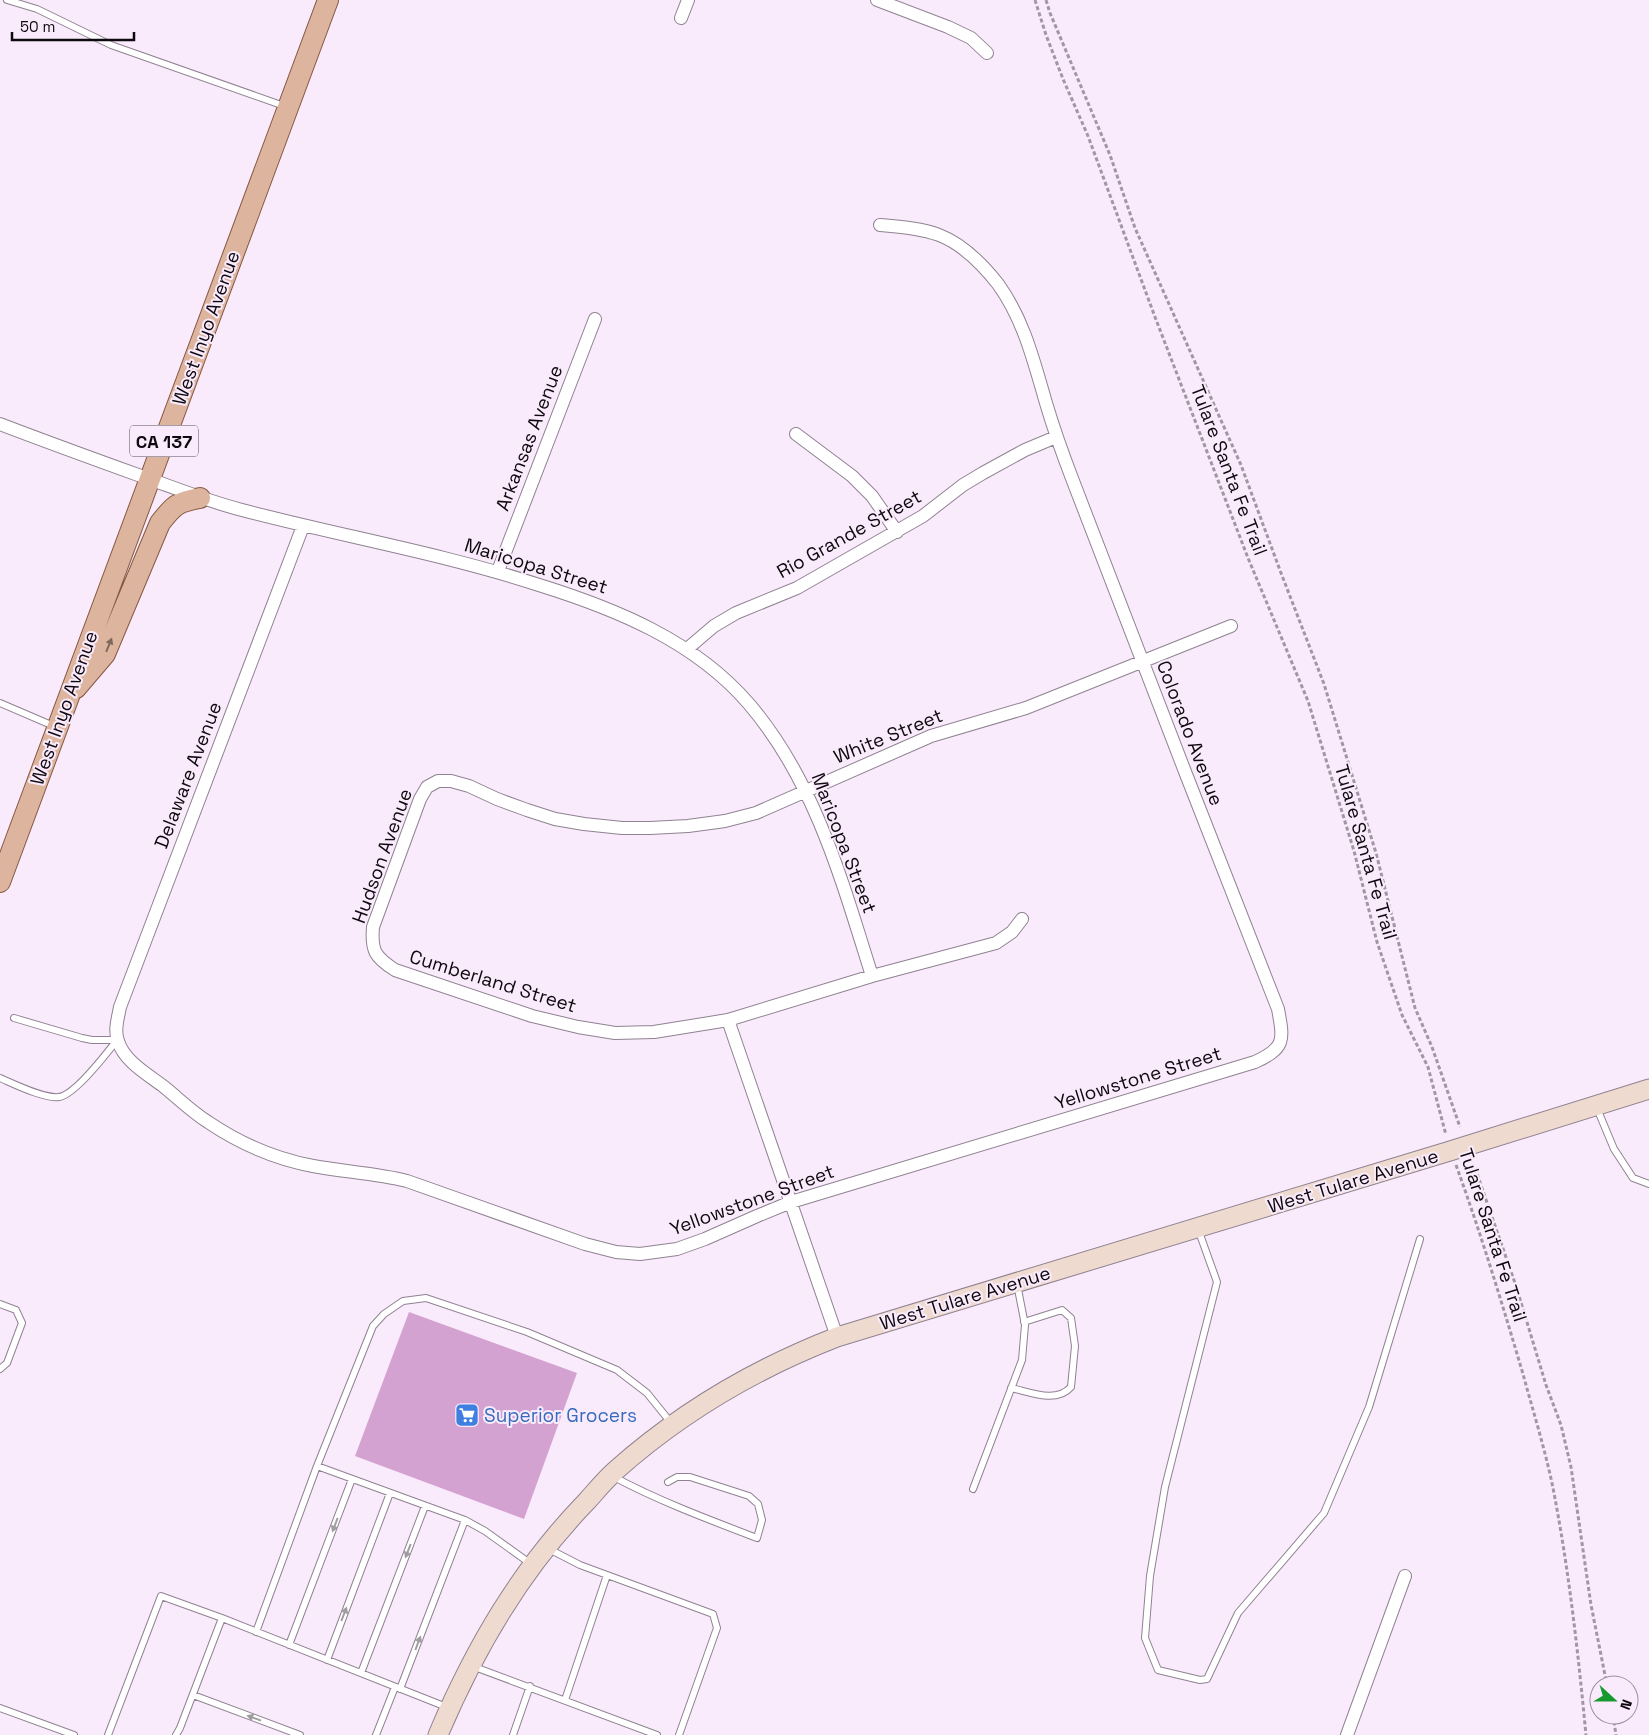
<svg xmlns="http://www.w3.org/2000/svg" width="1649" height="1735" font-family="'Space Grotesk',sans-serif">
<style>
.building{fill:#d3a2d1}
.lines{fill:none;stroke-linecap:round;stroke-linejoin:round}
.service-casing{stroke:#8f8291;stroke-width:8}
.minor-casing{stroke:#8f8291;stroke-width:14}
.secondary-casing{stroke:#8f8291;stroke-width:21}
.primary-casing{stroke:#865842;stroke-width:22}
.path{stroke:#a196a3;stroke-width:3;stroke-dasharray:4 2.5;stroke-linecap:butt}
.service{stroke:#fff;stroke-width:6}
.minor{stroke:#fff;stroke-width:12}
.secondary{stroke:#eedace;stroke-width:19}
.primary{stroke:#ddb59e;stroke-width:20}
.oneway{fill:#80685e}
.oneway2{fill:#9f9d9f}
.labels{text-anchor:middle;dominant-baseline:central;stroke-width:4;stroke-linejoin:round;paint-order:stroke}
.shield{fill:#faebfc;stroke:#554d56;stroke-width:1}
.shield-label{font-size:18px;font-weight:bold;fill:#0e090f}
.street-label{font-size:19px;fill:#0e090f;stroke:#faebfc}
.shop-label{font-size:19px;fill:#366cbe;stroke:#faebfc;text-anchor:start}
</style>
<rect width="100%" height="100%" fill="#faebfc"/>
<!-- building -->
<path class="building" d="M409 1312 577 1373 524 1519 355 1456Z"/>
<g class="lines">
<!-- service casing -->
<g class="service-casing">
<path id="service" d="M7 0 37 9 111 45 287 107
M0 703 56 727
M14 1018 82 1038 92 1040H117
M0 1078C14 1084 44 1099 59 1097 75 1095 107 1053 117 1040
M1596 1106 1614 1149 1633 1178 1649 1184
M1198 1229 1217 1282 1165 1487 1150 1576 1145 1638 1158 1670 1200 1680 1207 1679 1238 1613 1324 1513 1369 1407 1420 1239
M0 1304 16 1310 22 1323 7 1363 0 1369
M1011 1388C1030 1392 1056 1404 1071 1387L1075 1346 1071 1318 1062 1310 1024 1322
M317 1466 373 1326 384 1314 403 1301 426 1298 527 1332 617 1370 647 1393 672 1424
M612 1476C659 1501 707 1519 757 1538L762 1520 758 1504 749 1496 690 1477H677L668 1482
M973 1489 1022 1360 1025 1325 1017 1284
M547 1548 580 1565 713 1614 717 1628 679 1735
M256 1632 317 1466 465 1520 485 1531 531 1564
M289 1645 352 1479
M327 1660 390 1493
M472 1666 657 1735
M361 1673 425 1506
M400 1689 465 1520
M193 1695 300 1735
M565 1700 607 1575
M0 1708 74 1735
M108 1735 161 1596 222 1618
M176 1735 180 1728 222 1618 449 1708
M376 1735 395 1687
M513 1735 530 1686"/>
</g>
<!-- minor casing -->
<g class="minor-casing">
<path id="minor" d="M877 0 948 27 971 38 987 53
M681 18 688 0
M0 424C47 442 94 459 141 476 175 488 207 501 242 510 340 536 441 553 539 585 616 609 695 641 749 704 815 781 842 881 872 976
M796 434 852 476 872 496 897 532
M303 526 120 1007C118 1018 114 1030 118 1041 124 1061 147 1074 163 1086 178 1098 192 1112 208 1122 239 1143 276 1159 313 1166 345 1172 376 1173 407 1181L585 1244 616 1252 640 1254 677 1249 705 1239 757 1216 791 1202 1255 1062C1285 1048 1284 1041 1278 1009 1209 833 1140 658 1073 481 1063 455 1054 430 1046 403 1034 362 1024 320 998 284 983 265 963 244 939 235 920 228 900 227 880 225
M498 571 595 319
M687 649 714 626 736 613 797 588 923 516 963 485 983 473 1025 450 1056 437
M1022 919 1012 932 996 943 872 976 728 1020 654 1032 615 1033 578 1027 532 1016 395 970C375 957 371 951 373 927L420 799 427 787 438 781H451L469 786 497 799 527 810 555 819 584 824 622 828H650L688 826 725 821 756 813 931 736 1026 708 1231 626
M728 1020 837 1337
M1347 1735 1405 1576"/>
</g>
<!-- secondary casing -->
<g class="secondary-casing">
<path id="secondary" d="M438 1735C475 1648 521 1569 587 1501 596 1491 605 1480 615 1471 680 1413 757 1368 837 1337L1450 1151 1649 1089"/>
</g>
<!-- primary casing -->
<g class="primary-casing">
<path id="primary" d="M76 688 105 654 160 523C174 505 177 502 200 498
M0 882 328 0"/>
</g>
<!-- path -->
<path class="path" d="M1035 0 1046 35 1063 79 1088 136 1155 317 1248 558 1308 701 1354 851 1377 942 1402 1015 1428 1067 1446 1135
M1046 0 1050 13 1110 155 1135 228 1241 465 1281 573 1324 684 1376 853 1415 1008 1432 1047 1460 1127
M1456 1165C1481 1234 1502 1303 1523 1374 1533 1411 1545 1449 1553 1488 1569 1570 1578 1652 1586 1735
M1475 1168 1516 1286 1546 1385 1561 1425 1571 1467 1591 1605 1607 1685
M1613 1715 1616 1735"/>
<!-- service -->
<use href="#service" class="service"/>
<!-- minor -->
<use href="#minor" class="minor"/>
<!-- secondary -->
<use href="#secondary" class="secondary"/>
<!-- primary -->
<use href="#primary" class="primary"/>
</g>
<!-- one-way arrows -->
<defs><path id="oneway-solid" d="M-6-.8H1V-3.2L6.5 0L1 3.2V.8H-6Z" transform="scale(1.25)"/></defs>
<use class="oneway" href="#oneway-solid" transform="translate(109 645) rotate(-68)"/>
<g class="oneway2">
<use href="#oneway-solid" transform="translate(335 1525) rotate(111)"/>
<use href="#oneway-solid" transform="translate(408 1551) rotate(111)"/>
<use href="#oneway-solid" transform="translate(344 1614) rotate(-69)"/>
<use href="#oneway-solid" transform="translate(418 1643) rotate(-69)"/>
<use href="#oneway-solid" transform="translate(254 1718) rotate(-160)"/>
</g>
<!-- icons -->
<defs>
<g id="supermarket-square" transform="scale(1.25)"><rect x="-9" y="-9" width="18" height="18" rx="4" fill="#3f7fe0" stroke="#faebfc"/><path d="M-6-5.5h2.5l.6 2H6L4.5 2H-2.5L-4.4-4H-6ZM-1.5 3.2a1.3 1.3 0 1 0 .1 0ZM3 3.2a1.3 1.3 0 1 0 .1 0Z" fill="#fff"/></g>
</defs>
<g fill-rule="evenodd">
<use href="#supermarket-square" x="467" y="1415"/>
</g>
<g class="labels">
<!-- shield labels -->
<rect class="shield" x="130" y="425.5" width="68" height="31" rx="4"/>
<g class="shield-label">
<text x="164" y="441">CA 137</text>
</g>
<!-- street labels -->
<g class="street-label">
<text transform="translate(206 328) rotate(-70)">West Inyo Avenue</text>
<text transform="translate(529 438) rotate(-69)">Arkansas Avenue</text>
<text transform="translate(1229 470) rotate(69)">Tulare Santa Fe Trail</text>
<text transform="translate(849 534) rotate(-29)">Rio Grande Street</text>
<text transform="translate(536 566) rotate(17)">Maricopa Street</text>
<text transform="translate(64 708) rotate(-70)">West Inyo Avenue</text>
<text transform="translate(1190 733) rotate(69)">Colorado Avenue</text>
<text transform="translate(888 736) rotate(-22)">White Street</text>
<text transform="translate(188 775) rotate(-69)">Delaware Avenue</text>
<text transform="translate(844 843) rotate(69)">Maricopa Street</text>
<text transform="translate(1366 852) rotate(74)">Tulare Santa Fe Trail</text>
<text transform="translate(382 856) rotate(-70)">Hudson Avenue</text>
<text transform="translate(493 981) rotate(17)">Cumberland Street</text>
<text transform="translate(1138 1078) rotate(-17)">Yellowstone Street</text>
<text transform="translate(1353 1181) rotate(-17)">West Tulare Avenue</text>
<text transform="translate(752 1200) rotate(-20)">Yellowstone Street</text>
<text transform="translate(1493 1235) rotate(72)">Tulare Santa Fe Trail</text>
<text transform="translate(965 1298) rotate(-17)">West Tulare Avenue</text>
</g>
<!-- shop labels -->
<g class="shop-label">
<text x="484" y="1415">Superior Grocers</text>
</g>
</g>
<!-- north arrow -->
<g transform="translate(1614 1700) rotate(111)"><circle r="24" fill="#faebfc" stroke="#9c919d"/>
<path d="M0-4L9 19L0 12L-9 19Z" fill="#169a2f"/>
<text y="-8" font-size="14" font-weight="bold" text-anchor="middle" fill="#0e090f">N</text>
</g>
<!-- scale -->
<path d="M12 32v8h122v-8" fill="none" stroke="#0e090f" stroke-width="2.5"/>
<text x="20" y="32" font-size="15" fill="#0e090f" stroke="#faebfc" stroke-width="4" paint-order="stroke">50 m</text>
</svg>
